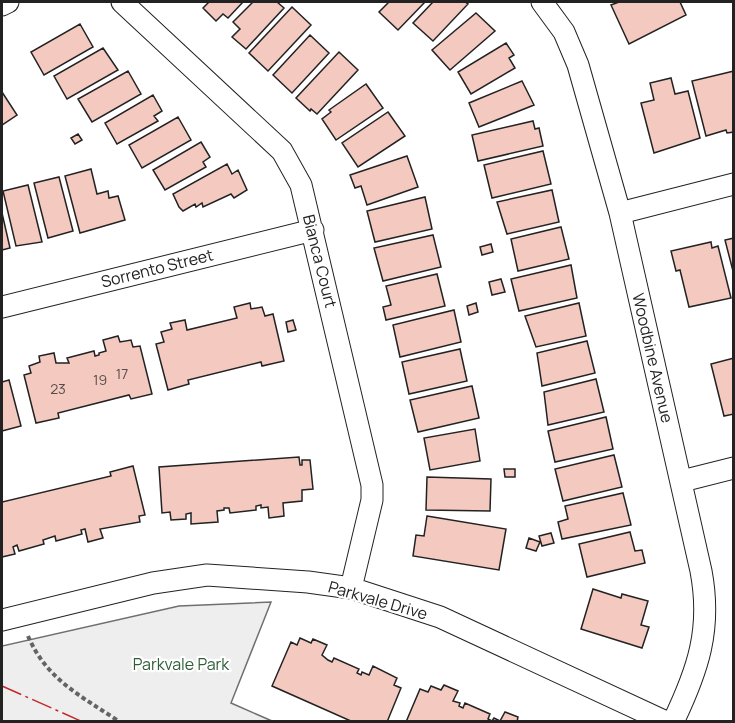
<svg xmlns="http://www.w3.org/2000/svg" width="735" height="723" font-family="Manrope,sans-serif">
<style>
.green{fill:#eee;stroke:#6f6f6f;stroke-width:1.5}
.building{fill:#f3c9c0;stroke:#222;stroke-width:1.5}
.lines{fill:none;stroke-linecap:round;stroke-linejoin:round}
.minor-casing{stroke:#222;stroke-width:23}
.path{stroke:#646464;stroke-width:4;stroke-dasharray:4.5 3;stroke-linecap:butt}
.minor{stroke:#fff;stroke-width:21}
.power{stroke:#c62828;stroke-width:1.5;stroke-dasharray:21 4.5 3 4.5;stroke-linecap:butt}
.labels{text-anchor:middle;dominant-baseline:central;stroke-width:4.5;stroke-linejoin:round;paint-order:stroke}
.number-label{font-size:14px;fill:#564c4a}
.street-label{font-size:16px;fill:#222;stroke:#fff}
.park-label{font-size:16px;fill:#2f5e38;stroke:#fff}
</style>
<rect width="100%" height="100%" fill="#fff"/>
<!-- green -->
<path class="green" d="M271 602 231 703 272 721H2V646L179 606Z"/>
<!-- building -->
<path class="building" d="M209 2H243L228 18 223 14 216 21 203 8Z
M253 2H277L284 8 246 49 232 37 240 29 233 22Z
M389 2H425L398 30 379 12Z
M433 2H465L468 4 433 41 413 23Z
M619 2H680L686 15 629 44 611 5Z
M292 7 311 25 268 71 249 53Z
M476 13 495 31 450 70 432 50Z
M80 24 93 47 44 75 31 52Z
M310 35 329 53 292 93 273 75Z
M506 43 514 55 509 58 515 68 471 94 458 72Z
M103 48 118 70 67 99 54 76Z
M339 52 358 70 317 114 311 109 310 111 296 98Z
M128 71 141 94 92 122 78 99Z
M734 71V132L727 133 726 130 706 136 692 81Z
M671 78 675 94 688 91 700 138 654 153 641 103 654 100 650 83Z
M522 81 534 105 479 127 469 103Z
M366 84 383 108 336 140 322 119 331 112 329 110Z
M2 92 17 115 2 125Z
M153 95 162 111 154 116 158 121 117 144 105 123Z
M388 112 405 136 358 167 342 143Z
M178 117 191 140 142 168 129 145Z
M533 121 535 129 539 128 543 146 478 161 472 135Z
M78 134 82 140 75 144 71 138Z
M201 142 210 157 203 162 206 167 165 190 153 170Z
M543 151 551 184 492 198 484 165Z
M407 156 418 187 367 205 361 186 355 188 350 175Z
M227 164 232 174 238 170 247 190 234 198 231 194 203 207 202 203 196 207 195 204 183 211 179 207 173 194Z
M91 169 97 194 108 191 109 198 118 196 125 220 80 233 65 176Z
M59 177 73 231 48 238 34 183Z
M28 185 42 242 16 246 3 191Z
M552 190 559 222 507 234 497 202Z
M425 197 432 229 375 242 367 211Z
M2 213 10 248 2 250Z
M561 227 569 259 518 271 511 239Z
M433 235 441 267 383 281 374 248Z
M734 238V275L725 240Z
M711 242 712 248 718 246 731 298 689 307 680 270 676 271 671 251Z
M491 244 493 252 482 255 480 247Z
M571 265 577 298 519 311 511 279Z
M437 274 445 306 386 320 383 307 391 305 386 286Z
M501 279 505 292 492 295 489 282Z
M250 303 251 309 262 307 265 316 273 314 284 361 262 366 261 362 188 380 189 384 168 390 156 344 164 342 161 332 172 329 170 323 185 320 187 330 237 318 234 307Z
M476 303 478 312 469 315 467 306Z
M579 303 586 336 536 347 525 316Z
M454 310 461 342 400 357 393 325Z
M293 320 296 330 288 332 286 322Z
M118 336 120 342 131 340 133 347 140 346 152 394 131 399 129 395 58 413 59 418 36 423 24 375 31 373 29 366 40 362 39 356 54 353 56 363H69L67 358 94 351 95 356 99 355V353L106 351 103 340Z
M587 341 595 373 542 386 537 353Z
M460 349 467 381 409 394 402 362Z
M734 358V414L724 416 711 364Z
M596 379 604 412 548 425 544 392Z
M9 380 21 426 2 431V382Z
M472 386 479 418 418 432 410 400Z
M606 417 613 449 555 462 548 431Z
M475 429 480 461 430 470 424 438Z
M614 455 622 487 563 501 555 469Z
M299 457 300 465H302V460H310L313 489 302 490V501L283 503 284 516 269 518 268 507 261 508V505L256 506V510L230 513 229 508H224V510L217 511 218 522 191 524V513L186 514V519L171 520 170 512 162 513 159 467Z
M133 466 145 515 139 516 140 522 100 529 103 538 88 542 85 529 81 530 82 534 56 541 55 536 43 540 44 544 19 551 17 545 13 547 15 554 2 557V502L111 476 110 472Z
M504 469H515V477H505Z
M427 477 491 479 490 511 426 510Z
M623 493 631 525 562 539 558 522 568 519 565 506Z
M427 516 506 529 499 570 413 556 416 535 424 536Z
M630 532 635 551 642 550 645 563 587 577 579 544Z
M551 533 554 543 542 546 539 536Z
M529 538 540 542 536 551 526 548Z
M593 589 621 598 622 594 648 601 641 625 649 627 642 648 581 629Z
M300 638 311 643 313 639 327 645 322 655 328 660 332 662 334 658 359 669 357 673 361 675 362 672 369 675 373 666 397 678 394 685 401 688 387 722H353L272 686 291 642 297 645Z
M444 685 458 691 453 701 460 703 459 706 463 708 465 703 490 714 488 719 492 721 494 718 500 721 505 712 518 717 517 722H406L420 689 428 692 431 686 441 690Z"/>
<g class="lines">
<!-- minor casing -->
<g class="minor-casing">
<path id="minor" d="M122 2 282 151 301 185 372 485V500L351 588
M542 2 564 32 578 65 620 213 701 571C712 629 698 670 673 722
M2 5 8 2
M620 213 734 184
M2 307 313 230
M682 481 734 468
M2 620 153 583 207 575 308 582 351 588 440 617 666 722"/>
</g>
<!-- path -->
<path class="path" d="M28 636C47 680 81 696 120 722"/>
<!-- minor -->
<use href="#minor" class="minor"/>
<!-- power -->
<path class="power" d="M2 686 83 722"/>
</g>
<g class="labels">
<!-- number labels -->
<g class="number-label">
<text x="122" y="373">17</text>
<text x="100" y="379">19</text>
<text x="58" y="388">23</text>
</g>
<!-- street labels -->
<g class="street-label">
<text transform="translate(320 261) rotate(76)">Bianca Court</text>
<text transform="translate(157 268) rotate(-14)">Sorrento Street</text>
<text transform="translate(653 358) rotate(77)">Woodbine Avenue</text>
<text transform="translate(378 600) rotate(16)">Parkvale Drive</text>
</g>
<!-- park labels -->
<g class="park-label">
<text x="181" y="664">Parkvale Park</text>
</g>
</g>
<!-- border -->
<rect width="735" height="723" fill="none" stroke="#222222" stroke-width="6"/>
</svg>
